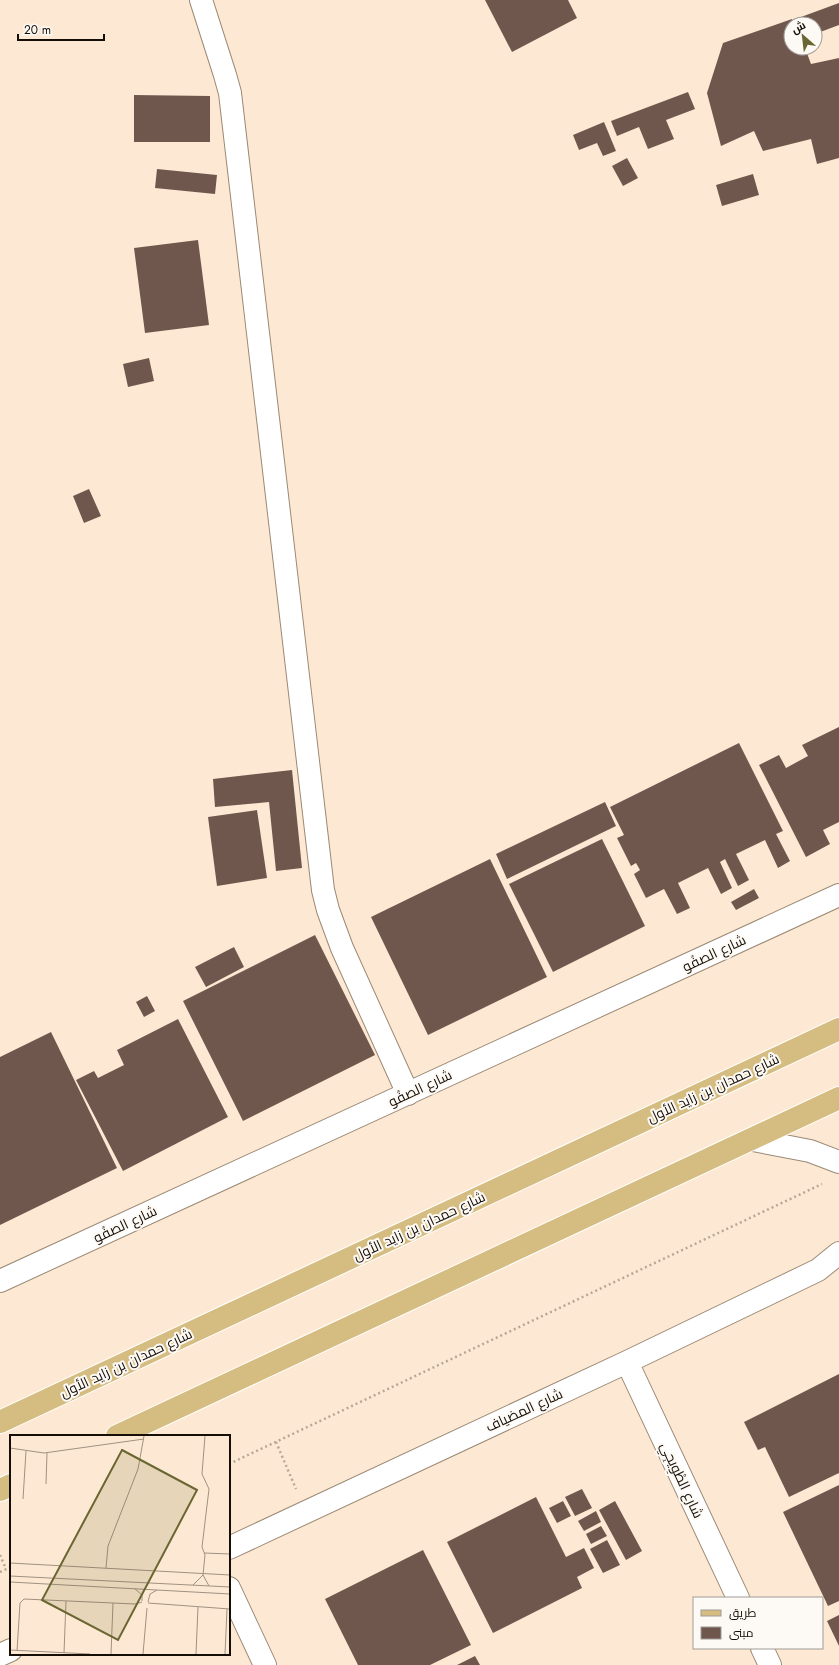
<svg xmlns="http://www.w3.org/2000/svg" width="839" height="1665" font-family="Jost,Cairo,sans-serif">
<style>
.building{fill:#70574e}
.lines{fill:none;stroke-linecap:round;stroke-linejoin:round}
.minor-casing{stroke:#9b8975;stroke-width:24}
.major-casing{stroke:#fff;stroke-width:24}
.path{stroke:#b7a796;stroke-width:2.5;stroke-dasharray:2 3;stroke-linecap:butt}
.minor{stroke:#fff;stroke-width:22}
.major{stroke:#d5bc80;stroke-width:22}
.labels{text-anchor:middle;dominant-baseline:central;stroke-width:4;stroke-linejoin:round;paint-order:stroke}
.street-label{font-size:14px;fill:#150e07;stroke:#fdf9f5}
.inset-road{fill:none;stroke:#a09181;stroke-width:1}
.view{fill:#6a6632;fill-opacity:0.15;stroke:#6a6632;stroke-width:2}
.inset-edge{fill:none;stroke:#150e07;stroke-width:2}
</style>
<rect width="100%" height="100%" fill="#fde9d3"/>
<!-- building -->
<path class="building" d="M485 0H568L577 18 512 52Z
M839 3V25L815 34V24H804L801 17Z
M792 19 794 24H791V48H805L811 64 839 58V158L817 164 811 139 763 151 754 131 721 146 707 93 723 43Z
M688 92 695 109 666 120 674 139 648 149 639 127 617 136 611 121Z
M134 95 210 96V142H134Z
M604 122 616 151 603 156 597 143 579 150 573 135Z
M627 158 638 178 623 186 612 166Z
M157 169 217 175 215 194 155 188Z
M753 174 759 195 722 206 716 185Z
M198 240 209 325 145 333 134 248Z
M149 358 154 381 128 387 123 364Z
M89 489 101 516 84 523 73 496Z
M839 727V822L823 830 830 844 806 857 759 765 779 755 786 768 808 756 802 745Z
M739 743 783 831 776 834 790 861 778 868 765 840 736 854 749 880 738 886 725 859 720 862 732 888 721 894 708 868 678 883 690 908 677 914 664 889 646 898 634 874 640 870 636 863 631 866 617 838 624 835 610 807Z
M292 770 302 868 276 871 269 802 215 807 213 779Z
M605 802 616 826 507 879 496 854Z
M257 810 267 878 217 886 208 817Z
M602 839 645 926 553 972 509 884Z
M490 859 547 977 428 1035 371 917Z
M754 889 759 898 736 910 731 902Z
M315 935 375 1055 243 1121 183 1001Z
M234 947 244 967 206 987 195 967Z
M147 996 155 1011 144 1017 136 1002Z
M178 1019 228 1117 123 1171 76 1080 94 1071 98 1078 124 1065 117 1050Z
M51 1032 117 1168 0 1225V1057Z
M839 1374V1473L789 1497 765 1447 758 1450 744 1422Z
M839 1485V1601L828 1606 783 1512Z
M582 1489 592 1508 575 1516 565 1497Z
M536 1497 566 1557 584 1548 594 1568 577 1577 582 1588 493 1633 447 1542Z
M563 1501 571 1516 557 1523 549 1508Z
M615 1501 642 1551 626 1560 599 1510Z
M596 1511 601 1522 584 1531 578 1521Z
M601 1526 607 1536 591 1544 586 1534Z
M607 1540 620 1565 603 1573 590 1549Z
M423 1550 471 1645 430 1665H358L325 1599Z
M839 1615V1646L827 1621Z
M475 1656 480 1665H457Z"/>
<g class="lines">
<!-- minor casing -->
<g class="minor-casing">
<path id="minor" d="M201 0 225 75 230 93 323 890 328 910 342 948 408 1094
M753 1140 810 1151 839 1162
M0 1281 839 895
M627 1362 738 1598
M229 1548 627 1362 818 1270 839 1253
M229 1588 265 1665
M762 1648 770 1665
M0 1655 11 1650"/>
</g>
<!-- major casing -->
<g class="major-casing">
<path id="major" d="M0 1422 839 1029
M117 1436 839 1098
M0 1490 11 1485"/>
</g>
<!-- path -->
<path class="path" d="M276 1442 296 1489
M229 1464 822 1184
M0 1555 6 1569
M0 1572 11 1567"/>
<!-- minor -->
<use href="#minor" class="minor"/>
<!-- major -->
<use href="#major" class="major"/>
</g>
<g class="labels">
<!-- street labels -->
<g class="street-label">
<text transform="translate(714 953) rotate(-25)">شارع الصفُو</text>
<text transform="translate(420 1088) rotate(-25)">شارع الصفُو</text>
<text transform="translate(713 1088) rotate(-25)">شارع حمدان بن زايد الأول</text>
<text transform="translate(125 1224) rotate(-25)">شارع الصفُو</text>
<text transform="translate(419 1226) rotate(-25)">شارع حمدان بن زايد الأول</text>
<text transform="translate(126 1363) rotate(-25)">شارع حمدان بن زايد الأول</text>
<text transform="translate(524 1410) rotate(-25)">شارع المضياف</text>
<text transform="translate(682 1480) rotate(65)">شارع الطْوِيجِي</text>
</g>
</g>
<!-- overview -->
<g transform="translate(10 1435)">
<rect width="220" height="220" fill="#fde9d3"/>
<path class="inset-road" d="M195 1 192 39 199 54 192 112 195 120 193 140 199 151M0 13 34 18 134 4M36 49 37 18M13 64 16 16M194 118 220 119M0 128 220 140M96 133 98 111 128 34 134 1M0 141 220 152M0 147 220 159M183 150 193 140M125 154 132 160V166M138 167 140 159 147 155M138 168 220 174M0 215 80 219M7 216 10 168 14 164 125 169 132 167M54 218 56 166M101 219 103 168M133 219 137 173M186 219 188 172M215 219 217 174"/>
<path class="view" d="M112 15 187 55 108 205 32 165Z"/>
<rect width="220" height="220" class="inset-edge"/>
</g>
<!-- legend -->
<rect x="693" y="1597" width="130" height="52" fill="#fdf9f5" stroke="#a09b96"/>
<rect x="701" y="1610" width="20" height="6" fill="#d5bc80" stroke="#a09b96"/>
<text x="729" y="1617" font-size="12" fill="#150e07">طريق</text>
<rect x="701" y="1627" width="20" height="12" fill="#70574e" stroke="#a09b96"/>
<text x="729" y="1637" font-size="12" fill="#150e07">مبنى</text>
<!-- north arrow -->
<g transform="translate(803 36) rotate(332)"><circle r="19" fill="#fdf9f5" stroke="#a09b96"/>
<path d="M0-3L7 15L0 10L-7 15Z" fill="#6a6632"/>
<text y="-6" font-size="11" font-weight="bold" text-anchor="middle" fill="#150e07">ش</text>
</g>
<!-- scale -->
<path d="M18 34v6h86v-6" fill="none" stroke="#150e07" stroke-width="2"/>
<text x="24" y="34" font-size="12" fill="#150e07" stroke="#fdf9f5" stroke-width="3" paint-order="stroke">20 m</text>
</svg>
